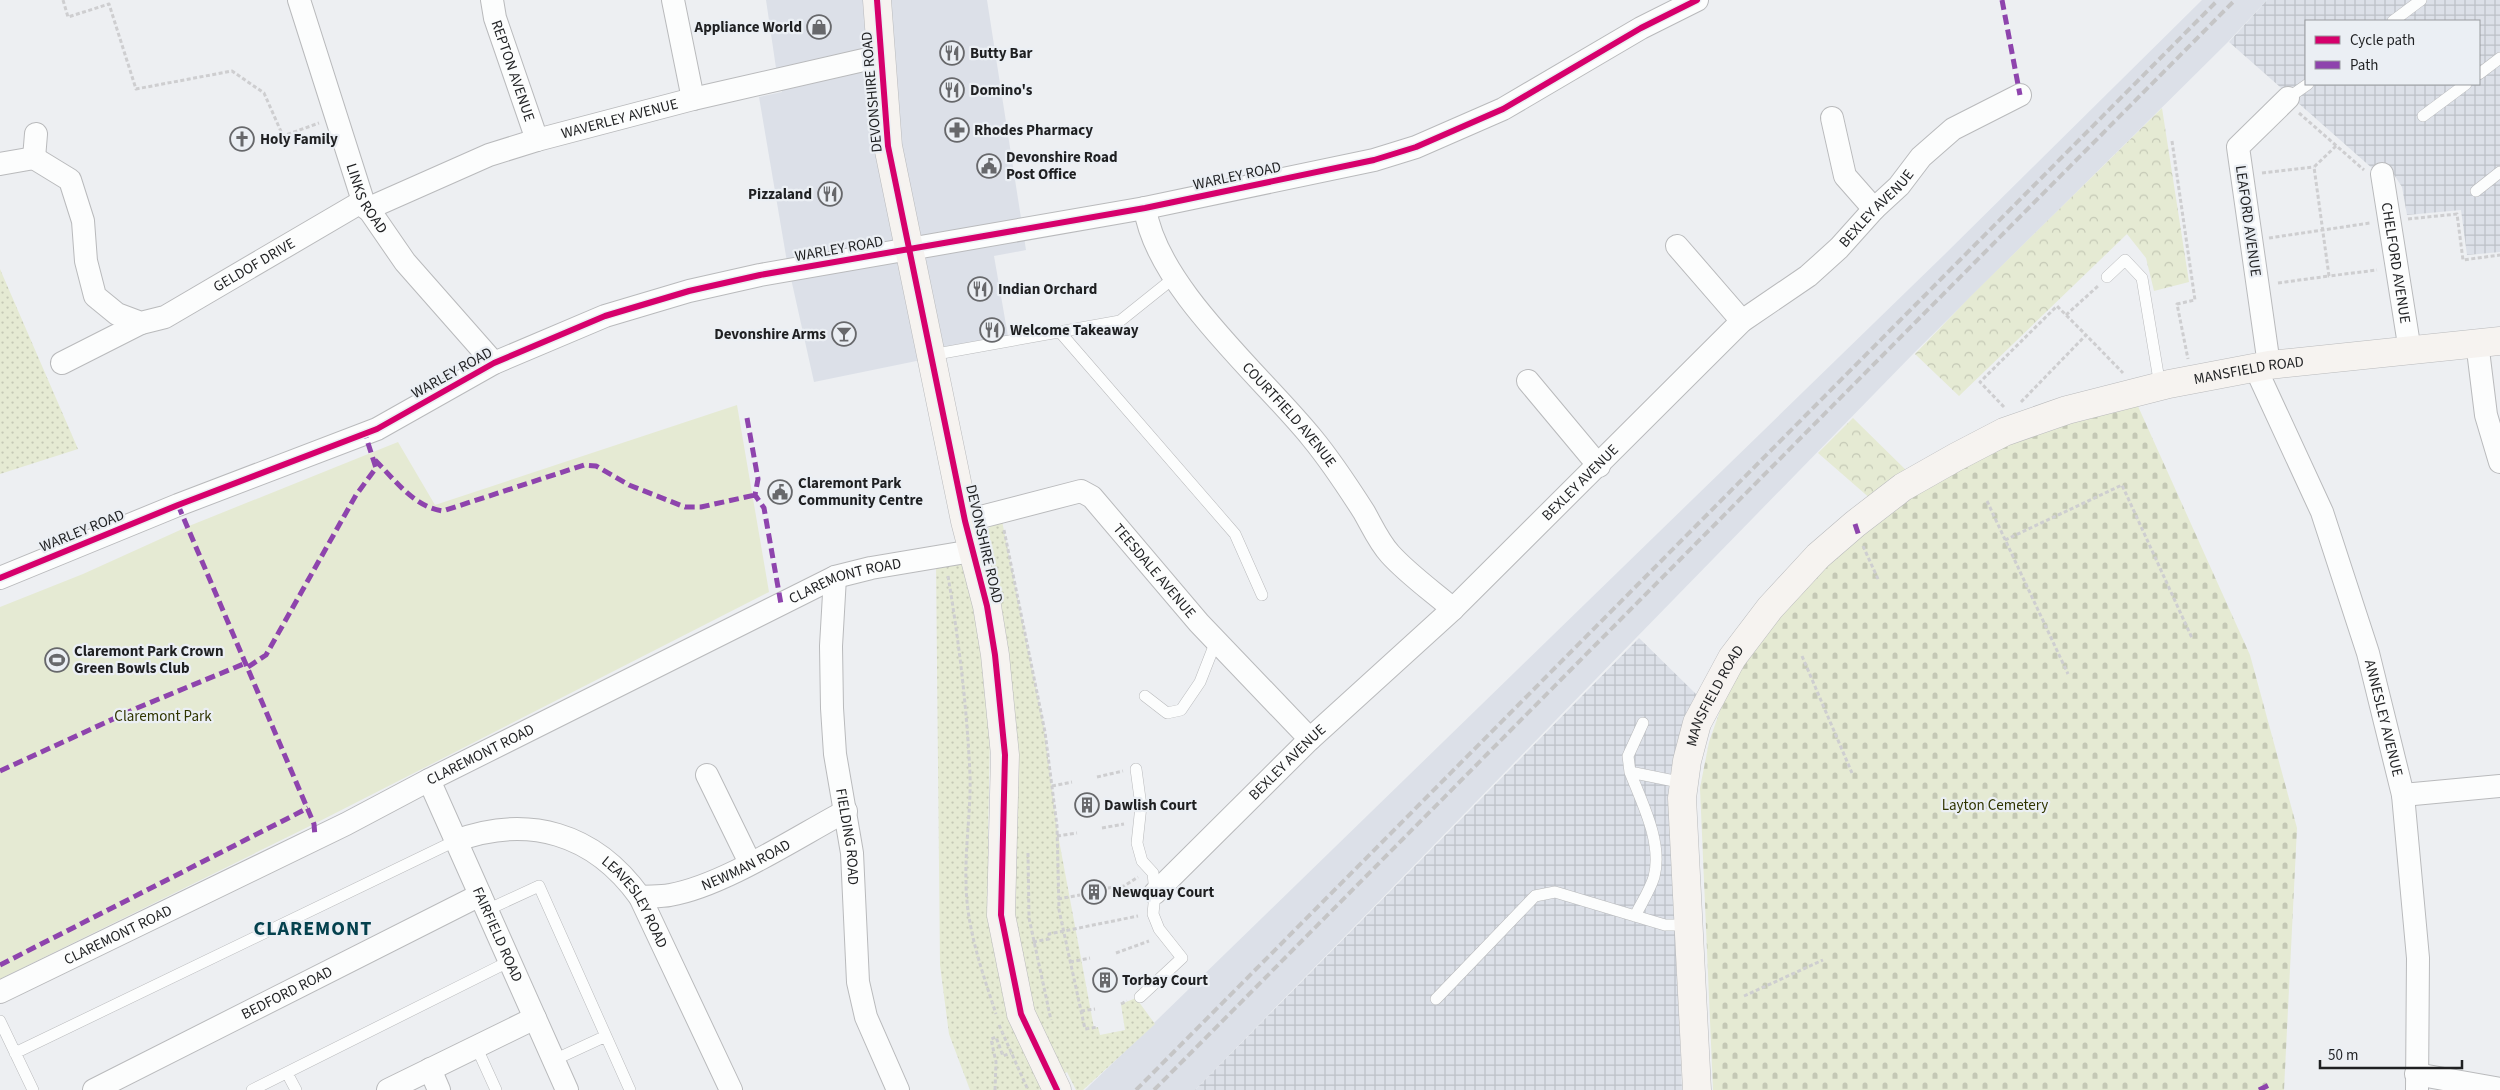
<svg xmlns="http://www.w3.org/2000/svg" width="2500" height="1090" font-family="'Source Sans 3',sans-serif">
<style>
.built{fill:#dce0e8}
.industrial{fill:url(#industrial-grid);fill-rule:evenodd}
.grass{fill:url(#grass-dots)}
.forest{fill:url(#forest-crowns)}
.cemetery{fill:url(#cemetery-stones)}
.park{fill:#e5ead3}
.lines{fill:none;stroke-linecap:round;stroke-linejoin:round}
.lane-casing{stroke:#b9babc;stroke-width:12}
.street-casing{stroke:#b9babc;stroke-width:24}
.secondary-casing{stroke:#b9babc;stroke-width:29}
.path{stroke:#ceced0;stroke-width:3;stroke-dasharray:4 2.5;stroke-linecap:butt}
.lane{stroke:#fcfdfd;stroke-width:11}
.street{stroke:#fcfdfd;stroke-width:22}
.secondary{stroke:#f6f3f0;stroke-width:28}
.rail{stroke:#c5c5c6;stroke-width:4;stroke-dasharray:8 4;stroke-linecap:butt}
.quiet{stroke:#8e44ad;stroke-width:5;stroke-dasharray:10 5;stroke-linecap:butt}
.cycleway-casing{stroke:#ebeff4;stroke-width:9}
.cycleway{stroke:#d6006c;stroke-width:6}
.labels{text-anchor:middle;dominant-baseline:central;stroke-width:4.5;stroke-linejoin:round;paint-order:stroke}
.poi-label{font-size:15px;font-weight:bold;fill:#1f2022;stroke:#ebeff4;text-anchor:start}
.street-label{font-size:15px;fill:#1f2022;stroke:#ebeff4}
.park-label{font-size:15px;fill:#303500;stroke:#ebeff4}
.district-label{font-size:20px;font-weight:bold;letter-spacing:1px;fill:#04414e;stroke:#ebeff4}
</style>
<defs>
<pattern id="industrial-grid" width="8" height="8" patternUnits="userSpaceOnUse" patternTransform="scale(1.25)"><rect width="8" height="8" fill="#dce0e8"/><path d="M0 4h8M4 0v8" fill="none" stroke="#bcc0c7"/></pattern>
<pattern id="grass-dots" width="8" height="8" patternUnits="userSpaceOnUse" patternTransform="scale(1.25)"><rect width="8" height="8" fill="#e5ead3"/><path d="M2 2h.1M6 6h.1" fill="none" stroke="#c4c8b5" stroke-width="1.8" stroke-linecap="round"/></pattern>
<pattern id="forest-crowns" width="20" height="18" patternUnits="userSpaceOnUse" patternTransform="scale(1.25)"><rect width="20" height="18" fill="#e5ead3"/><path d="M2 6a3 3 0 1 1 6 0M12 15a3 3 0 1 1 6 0" fill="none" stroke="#c4c8b5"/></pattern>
<pattern id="cemetery-stones" width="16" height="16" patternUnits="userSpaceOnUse" patternTransform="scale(1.25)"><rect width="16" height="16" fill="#e5ead3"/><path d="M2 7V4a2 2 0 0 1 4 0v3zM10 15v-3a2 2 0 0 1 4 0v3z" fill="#c4c8b5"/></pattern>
</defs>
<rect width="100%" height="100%" fill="#edeff2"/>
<!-- built -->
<path class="built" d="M766 0H987L1026 250 994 256 1009 342 814 382 786 256 759 97 782 92 776 68Z
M2202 0H2267L2228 42 1914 353 1195 1090H1085L1944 255Z"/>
<!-- industrial -->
<path class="industrial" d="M2267 0H2500V252L2467 255 2461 210 2407 215 2402 187 2389 167 2373 169 2229 42ZM2306 21H2479V84H2306Z
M1639 638 1697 695 1671 799 1682 1090H1195Z"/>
<!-- grass -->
<path class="grass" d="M0 269 78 449 0 474Z
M1002 521 1044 727 1058 835 1094 1028 1098 1027 1100 1035 1125 1030 1121 1004 1136 998 1155 1024 1083 1090H1076L1067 1072 1053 1081 1021 1014 974 558C981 541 982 527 1002 521Z
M963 560 983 653 990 736 988 837 994 922 1042 1088 1039 1090H970L949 1034 940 965 936 565Z"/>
<!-- forest -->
<path class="forest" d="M2162 108 2189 282 2154 291 2146 258 2127 234 1959 396 1915 354 1970 297Z
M1853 418 1910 474 1872 500 1818 453Z"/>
<!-- cemetery -->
<path class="cemetery" d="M2137 404 2250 655 2297 828 2284 1090H1713L1700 788 1709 742 1722 705 1738 673 1789 604 1859 536 1909 493 2029 435Z"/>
<!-- park -->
<path class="park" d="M737 405 769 592 314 824 0 979V607L83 574 189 526 398 442 435 505Z"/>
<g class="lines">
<!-- lane casing -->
<g class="lane-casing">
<path id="lane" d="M2393 21 2421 0
M2479 74 2500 58
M2288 98 2308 84
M2423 116 2466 84
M2476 191 2500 172
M2107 277 2125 260 2142 278 2160 386
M1059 331 1235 534 1262 595
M931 355 1120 321 1175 277
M1145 696 1167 713 1181 710 1200 682 1216 641
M1643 723 1628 756 1630 772 1684 783
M1136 769 1141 806 1137 843 1142 861 1153 873 1155 893 1153 914 1159 929 1182 958 1140 997
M1630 772C1642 803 1663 843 1654 877 1650 890 1641 904 1635 916
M487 910 539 886 630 1090
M1436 999 1535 896 1555 892 1665 925H1690
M0 1021 33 1090
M476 1046 496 1090
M15 1053 455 841
M554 1060 606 1036
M287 1073 296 1090
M252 1090 510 961"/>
</g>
<!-- street casing -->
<g class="street-casing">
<g id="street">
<path id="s1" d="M299 0 363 201 405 262 494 363"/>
<path id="s2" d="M492 0 495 18 537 140"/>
<path d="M673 0 693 99"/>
<path d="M1832 118 1845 176 1874 209"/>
<path d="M34 158 36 134"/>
<path id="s3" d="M0 164 34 158 70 180 83 221 86 261 95 296 117 314 141 323 165 317 363 201"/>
<path id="s4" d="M2382 174 2410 351"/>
<path id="s5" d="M1145 208C1156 287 1262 376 1312 438 1331 461 1348 487 1364 512 1372 526 1379 542 1390 554 1408 574 1432 591 1453 609"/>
<path id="s6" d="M367 209 489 155 537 140 693 99 881 56"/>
<path d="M1677 246 1742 321"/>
<path d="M2477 342 2486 415 2500 462"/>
<path d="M62 363 141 323"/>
<path d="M2269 365 2238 147 2288 98"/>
<path id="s7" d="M2255 367 2322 512 2368 653 2403 795 2418 958 2417 1090"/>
<path d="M1528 381 1599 466"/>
<path id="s8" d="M965 521 1081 491 1092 497 1199 623 1310 739"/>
<path id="s9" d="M835 577 831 646 832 708 835 754 852 853 858 982 866 1017 898 1090"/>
<path d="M0 578 178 505 377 429 494 363 605 316 689 291 760 275 1145 208 1374 160 1416 147 1503 109 1641 28 1697 0"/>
<path d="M707 775 750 863"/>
<path id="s10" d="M429 780 567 1090"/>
<path d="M2403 795 2500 786"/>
<path id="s11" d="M455 841C528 814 594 833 640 897L731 1090"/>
<path id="s12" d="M1155 893 1310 739 1453 609 1742 321 1808 276 1839 248 1874 209 1899 186 1921 157 1953 129 2020 95"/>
<path id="s13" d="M640 897C650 896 660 897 670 895 723 886 797 837 846 811"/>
<path id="s14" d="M0 992 346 824 429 780 835 577 871 568 972 551"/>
<path d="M430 1069 439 1090"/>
<path d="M2416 1074 2500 1089"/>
<path id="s15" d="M94 1090 480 895"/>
<path d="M388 1090 535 1018"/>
</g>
</g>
<!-- secondary casing -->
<g class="secondary-casing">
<g id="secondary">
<path d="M877 0 888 146 965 521 987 606 995 655 1005 755 1001 915 1021 1014 1057 1090"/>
<path id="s16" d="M1697 1090 1682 798 1687 761 1697 723 1732 658 1770 608 1818 556 1855 524 1903 487 1956 457 2004 432 2067 410 2169 384 2269 365 2500 341"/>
</g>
</g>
<!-- path -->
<path class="path" d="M63 0 68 17 109 4 136 89 232 71 264 93 283 136 319 123
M2299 113 2364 170
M2172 141 2195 300 2177 304 2188 359
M2336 146 2314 167 2329 276 2377 270
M2262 173 2314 167
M2408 219 2457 214 2463 260 2500 255
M2269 238 2370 223
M2278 283 2329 276
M2066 315 2098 286
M2021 402 2086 335 2123 373
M2004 407 1980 382 2057 306 2086 335
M1987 501 2068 674
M1004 530 1045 732 1057 826 1059 910 1085 1029 1098 1027
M2005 540 2122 485 2192 638
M1863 546 1878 579
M948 576C959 642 967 708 970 775 971 811 965 846 966 881 966 927 982 971 996 1014
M1802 656 1852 773
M1097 777 1123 771
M1052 786 1072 782
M1102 828 1124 824
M1057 836 1077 833
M1028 853 1029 918 1051 1020
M1108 888 1124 886 1138 877
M1058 899 1080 895
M1033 942 1049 939V934L1138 916
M1116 953 1149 941
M1070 962 1090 958
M1744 996 1823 960
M1121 1004 1127 1001
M1081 1011 1095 1009
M999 1025 1028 1090
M995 1090 996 1062 991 1039 996 1037 1003 1056 1011 1053"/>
<!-- lane -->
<use href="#lane" class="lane"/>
<!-- street -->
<use href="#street" class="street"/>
<!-- secondary -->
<use href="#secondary" class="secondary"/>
<!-- rail -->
<path class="rail" d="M1136 1090 2218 0
M1154 1090 2235 0"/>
<!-- quiet -->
<path class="quiet" d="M2002 0 2020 95
M747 418 758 479 755 495 764 508 781 604
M375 460C396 481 414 507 443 511L584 465 596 466 629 485 685 507H701L755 495
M178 505 314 824 315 837
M1855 524 1859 536
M248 667 266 655 356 495 376 468 365 434
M0 771 137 708 246 663
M0 965 308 808
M2259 1090 2271 1084"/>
<!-- cycleway casing -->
<g class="cycleway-casing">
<path id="cycleway" d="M877 0 888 146 965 521 987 606 995 655 1005 755 1001 915 1021 1014 1057 1090
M0 578 178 505 377 429 494 363 605 316 689 291 760 275 1145 208 1374 160 1416 147 1503 109 1641 28 1697 0"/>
</g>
<!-- cycleway -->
<use href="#cycleway" class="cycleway"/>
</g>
<!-- icons -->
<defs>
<g id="shop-ring" transform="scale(1.25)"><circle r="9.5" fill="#ebeff4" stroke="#67686b" stroke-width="1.5"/><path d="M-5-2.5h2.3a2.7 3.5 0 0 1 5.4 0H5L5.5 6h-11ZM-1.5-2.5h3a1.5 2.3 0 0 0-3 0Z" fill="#67686b"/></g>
<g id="restaurant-ring" transform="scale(1.25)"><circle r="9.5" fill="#ebeff4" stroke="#67686b" stroke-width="1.5"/><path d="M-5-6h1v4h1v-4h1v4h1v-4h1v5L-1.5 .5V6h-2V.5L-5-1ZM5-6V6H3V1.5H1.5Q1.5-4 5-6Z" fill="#67686b"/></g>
<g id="pharmacy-ring" transform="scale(1.25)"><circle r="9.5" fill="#ebeff4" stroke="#67686b" stroke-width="1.5"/><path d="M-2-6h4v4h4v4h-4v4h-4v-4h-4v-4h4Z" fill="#67686b"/></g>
<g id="church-ring" transform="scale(1.25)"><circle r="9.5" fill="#ebeff4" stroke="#67686b" stroke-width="1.5"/><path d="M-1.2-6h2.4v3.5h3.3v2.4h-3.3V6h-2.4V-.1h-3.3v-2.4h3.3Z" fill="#67686b"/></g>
<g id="civic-ring" transform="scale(1.25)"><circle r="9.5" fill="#ebeff4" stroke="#67686b" stroke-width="1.5"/><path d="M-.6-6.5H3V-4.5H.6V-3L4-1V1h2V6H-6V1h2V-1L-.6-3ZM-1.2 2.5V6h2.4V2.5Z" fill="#67686b"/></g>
<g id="bar-ring" transform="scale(1.25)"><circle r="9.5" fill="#ebeff4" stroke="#67686b" stroke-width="1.5"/><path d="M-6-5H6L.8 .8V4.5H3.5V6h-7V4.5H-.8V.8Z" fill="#67686b"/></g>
<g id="stadium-ring" transform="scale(1.25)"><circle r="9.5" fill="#ebeff4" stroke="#67686b" stroke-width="1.5"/><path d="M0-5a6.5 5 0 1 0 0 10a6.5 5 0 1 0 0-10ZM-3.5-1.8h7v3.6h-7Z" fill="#67686b"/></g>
<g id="building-ring" transform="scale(1.25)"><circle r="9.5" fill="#ebeff4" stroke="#67686b" stroke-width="1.5"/><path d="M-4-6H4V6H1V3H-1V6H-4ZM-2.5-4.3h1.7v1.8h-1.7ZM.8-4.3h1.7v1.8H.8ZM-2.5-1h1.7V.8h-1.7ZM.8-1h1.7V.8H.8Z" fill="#67686b"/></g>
</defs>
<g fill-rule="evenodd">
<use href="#shop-ring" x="819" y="27"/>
<use href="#restaurant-ring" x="952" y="53"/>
<use href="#restaurant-ring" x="952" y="90"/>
<use href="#pharmacy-ring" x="957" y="130"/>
<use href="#church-ring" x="242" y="139"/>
<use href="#civic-ring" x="989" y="166"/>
<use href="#restaurant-ring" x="830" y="194"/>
<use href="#restaurant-ring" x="980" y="289"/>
<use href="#restaurant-ring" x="992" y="330"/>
<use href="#bar-ring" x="844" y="334"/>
<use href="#civic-ring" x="780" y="492"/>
<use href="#stadium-ring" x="57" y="660"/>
<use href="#building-ring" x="1087" y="805"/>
<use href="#building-ring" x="1094" y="892"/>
<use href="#building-ring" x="1105" y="980"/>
</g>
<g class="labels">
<!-- poi labels -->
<g class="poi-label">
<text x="802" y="27" text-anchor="end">Appliance World</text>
<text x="970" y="53">Butty Bar</text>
<text x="970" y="90">Domino's</text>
<text x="974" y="130">Rhodes Pharmacy</text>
<text x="260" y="139">Holy Family</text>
<text x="1006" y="157">Devonshire Road<tspan x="1006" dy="17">Post Office</tspan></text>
<text x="812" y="194" text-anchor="end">Pizzaland</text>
<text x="998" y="289">Indian Orchard</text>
<text x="1010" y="330">Welcome Takeaway</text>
<text x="826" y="334" text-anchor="end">Devonshire Arms</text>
<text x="798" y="483">Claremont Park<tspan x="798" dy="17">Community Centre</tspan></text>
<text x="74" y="651">Claremont Park Crown<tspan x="74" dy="17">Green Bowls Club</tspan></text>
<text x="1104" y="805">Dawlish Court</text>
<text x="1112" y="892">Newquay Court</text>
<text x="1122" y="980">Torbay Court</text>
</g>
<!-- street labels -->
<g class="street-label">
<text stroke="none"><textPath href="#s2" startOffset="74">REPTON AVENUE</textPath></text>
<text transform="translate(872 92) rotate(-95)">DEVONSHIRE ROAD</text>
<text stroke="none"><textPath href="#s6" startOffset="269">WAVERLEY AVENUE</textPath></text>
<text transform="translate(1237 176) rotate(-12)">WARLEY ROAD</text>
<text stroke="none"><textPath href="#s1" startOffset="210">LINKS ROAD</textPath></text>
<text stroke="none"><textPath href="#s12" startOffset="996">BEXLEY AVENUE</textPath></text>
<text transform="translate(2248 221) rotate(82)">LEAFORD AVENUE</text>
<text transform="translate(839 249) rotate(-10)">WARLEY ROAD</text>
<text stroke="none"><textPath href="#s4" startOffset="90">CHELFORD AVENUE</textPath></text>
<text stroke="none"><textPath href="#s3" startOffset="378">GELDOF DRIVE</textPath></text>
<text stroke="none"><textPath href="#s16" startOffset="1054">MANSFIELD ROAD</textPath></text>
<text transform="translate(452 373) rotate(-29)">WARLEY ROAD</text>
<text stroke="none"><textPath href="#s5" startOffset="255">COURTFIELD AVENUE</textPath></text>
<text stroke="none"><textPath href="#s12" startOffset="591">BEXLEY AVENUE</textPath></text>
<text transform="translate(82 531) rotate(-22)">WARLEY ROAD</text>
<text transform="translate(984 544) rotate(77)">DEVONSHIRE ROAD</text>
<text stroke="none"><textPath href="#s8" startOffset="229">TEESDALE AVENUE</textPath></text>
<text stroke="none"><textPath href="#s14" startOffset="941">CLAREMONT ROAD</textPath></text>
<text stroke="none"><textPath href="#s16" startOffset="401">MANSFIELD ROAD</textPath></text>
<text stroke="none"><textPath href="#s7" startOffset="375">ANNESLEY AVENUE</textPath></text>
<text stroke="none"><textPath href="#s14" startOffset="536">CLAREMONT ROAD</textPath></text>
<text stroke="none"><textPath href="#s12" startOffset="186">BEXLEY AVENUE</textPath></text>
<text stroke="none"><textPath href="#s9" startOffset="261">FIELDING ROAD</textPath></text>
<text stroke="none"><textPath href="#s13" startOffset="112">NEWMAN ROAD</textPath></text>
<text stroke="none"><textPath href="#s11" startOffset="211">LEAVESLEY ROAD</textPath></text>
<text stroke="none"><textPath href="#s14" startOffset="131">CLAREMONT ROAD</textPath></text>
<text stroke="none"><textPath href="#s10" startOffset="169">FAIRFIELD ROAD</textPath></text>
<text stroke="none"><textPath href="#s15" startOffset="216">BEDFORD ROAD</textPath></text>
</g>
<!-- park labels -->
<g class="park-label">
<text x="163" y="716">Claremont Park</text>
<text x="1995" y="805">Layton Cemetery</text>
</g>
<!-- district labels -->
<g class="district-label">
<text x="313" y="929">CLAREMONT</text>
</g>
</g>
<!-- legend -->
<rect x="2305" y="20" width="175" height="65" fill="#ebeff4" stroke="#999ca0"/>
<rect x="2315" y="36" width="25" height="8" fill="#d6006c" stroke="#999ca0"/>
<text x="2350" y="45" font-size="15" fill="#1f2022">Cycle path</text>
<rect x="2315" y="61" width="25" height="8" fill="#8e44ad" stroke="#999ca0"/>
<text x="2350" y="70" font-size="15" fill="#1f2022">Path</text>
<!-- scale -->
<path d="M2320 1060v8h142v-8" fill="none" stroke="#1f2022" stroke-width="2.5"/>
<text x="2328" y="1060" font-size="15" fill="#1f2022" stroke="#ebeff4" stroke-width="4" paint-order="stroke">50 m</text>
</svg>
